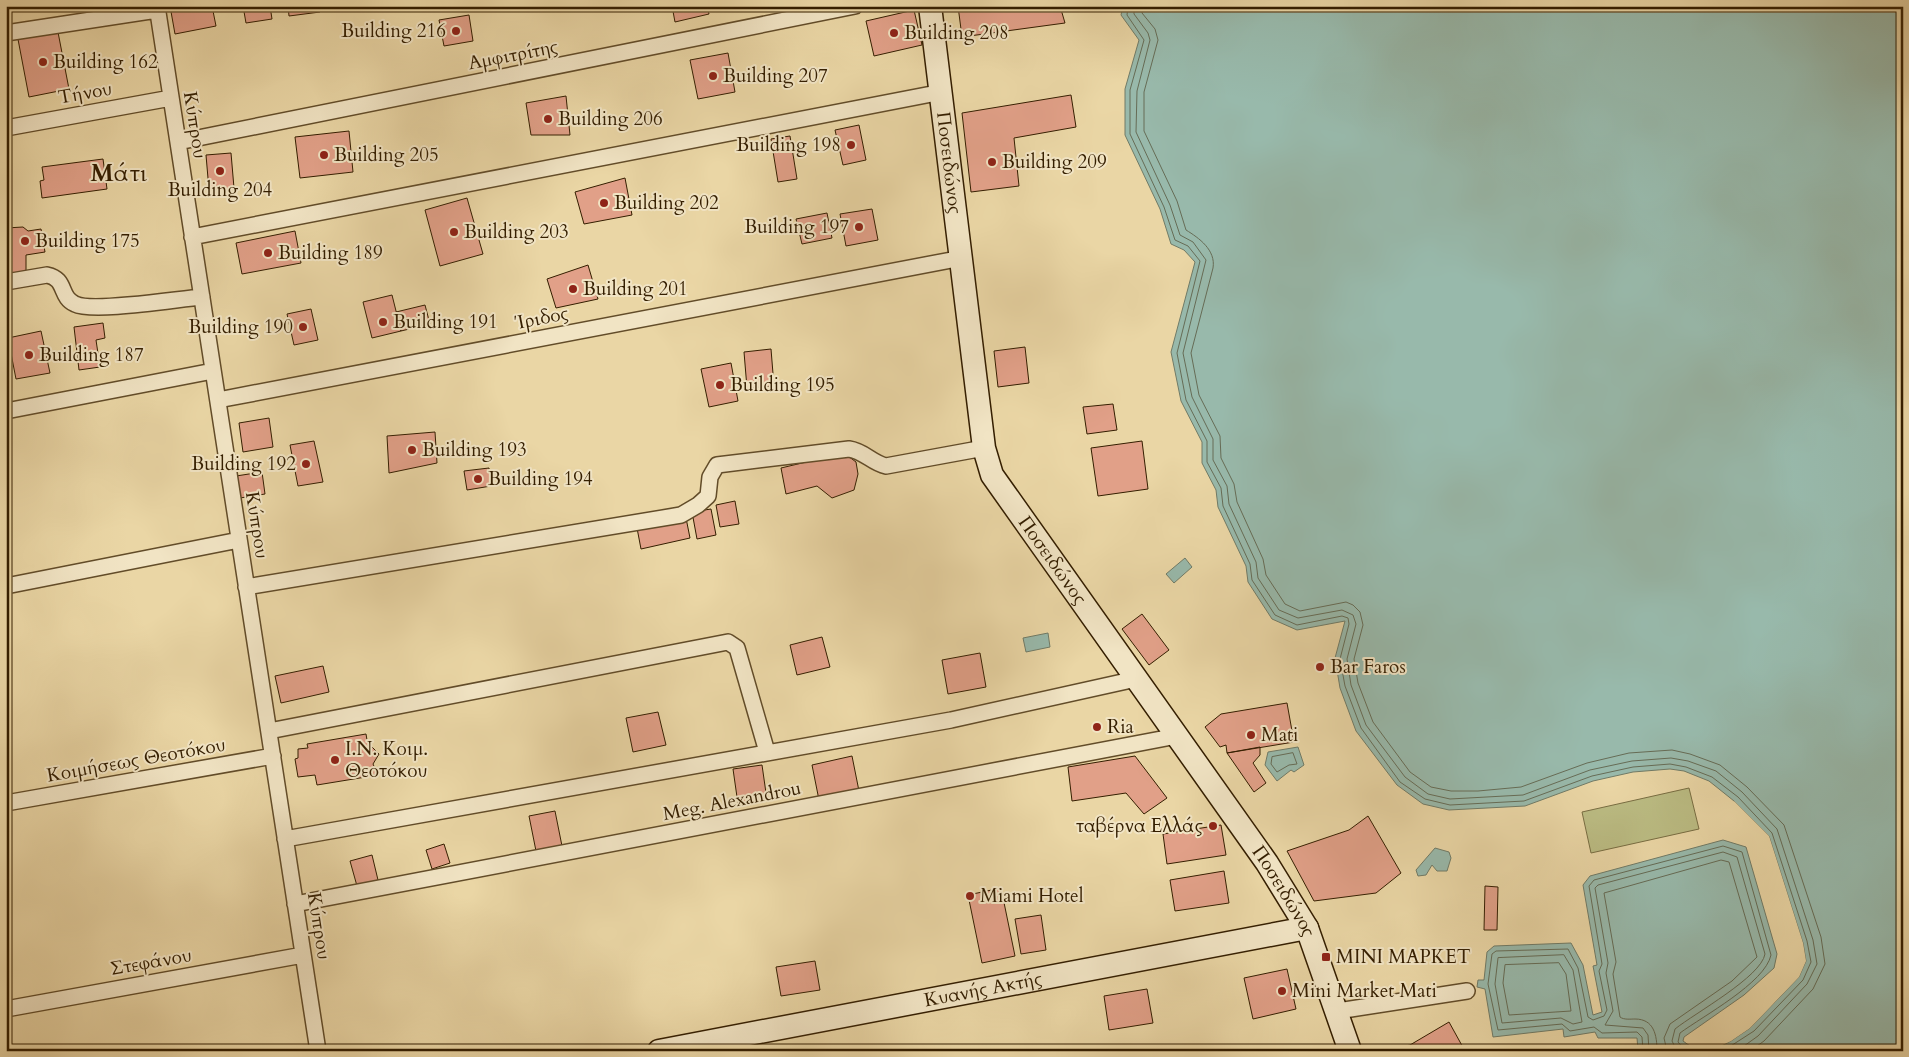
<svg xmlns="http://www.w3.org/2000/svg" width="1909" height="1057" font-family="Cardo,serif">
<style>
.green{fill:#bbbc83;stroke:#786d42}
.water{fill:#98b9ab;stroke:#707b67}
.pier{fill:#ead6a5}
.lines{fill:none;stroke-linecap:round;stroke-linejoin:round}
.shore{stroke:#666c56;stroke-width:1}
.building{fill:#e1a088;stroke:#341e00}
.street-casing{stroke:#624c29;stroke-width:18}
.secondary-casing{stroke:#341e00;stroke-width:25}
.street{stroke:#f1e4c4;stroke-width:15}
.secondary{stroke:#f1e4c4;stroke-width:22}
.poi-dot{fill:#8f2418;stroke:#f1e4c4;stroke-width:2}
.labels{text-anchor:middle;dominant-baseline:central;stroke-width:4;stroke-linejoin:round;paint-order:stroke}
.poi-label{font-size:19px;fill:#341e00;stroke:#f1e4c4;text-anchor:start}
.street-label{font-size:19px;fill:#341e00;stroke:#f1e4c4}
.district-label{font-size:24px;font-weight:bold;fill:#341e00;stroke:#f1e4c4}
</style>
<rect width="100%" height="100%" fill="#ead6a5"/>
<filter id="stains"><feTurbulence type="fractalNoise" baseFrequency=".004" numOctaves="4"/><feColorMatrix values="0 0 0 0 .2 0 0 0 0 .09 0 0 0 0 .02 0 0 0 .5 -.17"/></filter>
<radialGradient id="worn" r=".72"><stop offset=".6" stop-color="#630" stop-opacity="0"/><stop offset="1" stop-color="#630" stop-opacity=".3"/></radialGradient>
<!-- green -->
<path class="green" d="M1689 788 1699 829 1591 853 1582 812Z"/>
<!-- water -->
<path class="water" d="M1123 6H1903V1051H1711L1731 1041 1750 1028 1799 977 1806 961 1803 943 1769 836 1734 801 1709 781 1684 771 1670 769 1633 772 1593 781 1525 806 1449 810 1423 804 1397 785 1356 731 1340 688 1335 658 1345 621 1297 630 1272 619 1248 582 1246 566 1218 507 1216 490 1202 463V442L1181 401 1171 352 1195 262 1184 250 1171 244 1160 209 1125 135V89L1139 40 1121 15Z
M1185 558 1192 567 1174 583 1166 574Z
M1048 633 1050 647 1026 652 1023 638Z
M1298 747 1304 765 1294 772 1291 770 1277 781 1265 765 1268 752Z
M1723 840 1746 847 1777 954 1774 968 1744 995 1684 1037 1683 1041 1697 1051H1614L1638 1050 1637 1038H1598L1595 1032 1564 1037 1563 1029 1493 1037 1485 989 1477 987 1478 980H1484L1487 952 1494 946 1571 943 1583 965 1593 1015 1602 1012 1593 966 1597 965 1583 885 1590 876Z
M1435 848 1449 852 1451 858 1447 871H1437L1432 865 1426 875 1418 876 1416 870Z"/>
<!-- pier -->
<path class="pier" d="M1734 801 1769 836 1803 943 1806 961 1799 977 1750 1028 1731 1041 1709 1051 1749 1026 1797 975 1804 961 1766 838 1735 805Z"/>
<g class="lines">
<!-- shore -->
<path class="shore" d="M1128 6 1127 15 1144 40 1130 90V134L1164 207 1175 240 1188 246 1200 261 1177 353 1186 400 1207 441V462L1221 488 1223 506 1250 564 1252 580 1275 615 1297 625 1342 616 1348 618 1349 624 1340 659 1345 686 1361 728 1400 782 1425 799 1450 805 1524 801 1592 776 1633 767 1670 764 1686 767 1712 777 1738 797 1772 833 1807 941 1811 962 1803 980 1754 1031 1723 1051
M1134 6V14L1148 33 1150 40 1137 91 1136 132 1170 205 1180 235 1193 242 1206 260 1183 353 1192 397 1213 439V460L1227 486 1229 504 1256 562 1258 578 1279 610 1298 618 1342 610 1353 615 1356 624 1347 659 1351 685 1366 725 1405 777 1428 794 1450 799 1523 795 1590 770 1632 761 1671 758 1688 761 1716 771 1742 792 1777 829 1813 940 1817 964 1807 984 1758 1036 1737 1051
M1142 6V13L1155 29 1158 40 1144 92V131L1177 201 1186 230C1199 238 1216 250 1213 268L1191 353 1199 395 1220 436 1221 458 1234 484 1237 502 1263 559 1266 575 1285 604 1300 611 1346 602 1353 605 1360 612 1363 625 1354 659 1358 683 1373 722 1410 772 1431 787 1451 791H1478L1521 787 1587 763 1629 753 1672 750 1690 754 1720 765 1747 787 1784 825 1821 937 1825 964 1813 989 1764 1041 1750 1051
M1293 753 1297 764 1289 765 1277 772 1271 764 1272 757Z
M1564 955 1573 970 1582 1022 1573 1024 1561 1018 1502 1023 1495 984 1498 958Z
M1559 963 1566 974 1571 1011 1509 1015 1503 983 1505 965Z
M1643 1051 1642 1037 1637 1032 1602 1033 1594 1027 1570 1031 1562 1024 1498 1030 1488 984 1492 954 1496 951 1568 949 1578 968 1588 1017 1593 1020 1604 1016 1607 1010 1599 971 1602 964 1589 886 1594 880 1723 846 1742 852 1771 955C1765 983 1703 1016 1680 1033L1678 1042 1686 1051
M1649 1051 1648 1035 1643 1028 1605 1025 1613 1011 1606 973 1608 963 1595 888 1598 885 1723 852 1737 857 1765 954C1761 977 1695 1013 1675 1029L1672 1041 1677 1051
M1657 1051C1657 1035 1654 1019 1635 1019 1630 1019 1624 1020 1620 1017L1613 974 1616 962 1604 893 1721 860 1729 862 1757 957 1732 981 1670 1024 1664 1038 1667 1051"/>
</g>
<!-- building -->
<path class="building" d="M24 6H43L24 9Z
M170 6H212L216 26 175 34Z
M243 6H270L272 19 246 23Z
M288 6H320V12L289 16Z
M672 6H707L709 14 675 22Z
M958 6H1060L1065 23 962 37Z
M914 10 922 45 874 56 866 21Z
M469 15 473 41 444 46 439 20Z
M57 27 69 89 29 97 17 34Z
M728 53 735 92 698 99 690 60Z
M1071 95 1076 127 1014 138 1019 186 971 192 962 113Z
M566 96 570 135H531L526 103Z
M859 125 866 160 843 165 835 130Z
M349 131 353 172 300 178 295 137Z
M790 136 797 179 778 182 771 139Z
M231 153 234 188 209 190 206 155Z
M103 159 107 189 42 198 40 181 44 180 42 167Z
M625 178 632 215 584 224 575 192Z
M467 198 483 254 440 266 425 210Z
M872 209 878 240 846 246 840 214Z
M827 213 832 238 802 244 796 219Z
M23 227 28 231 41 229 45 252 26 255V272L6 276V228Z
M295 231 301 263 242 274 236 243Z
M588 265 598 299 556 308 547 279Z
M392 295 401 331 372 338 363 302Z
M425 305 430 324 401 331 396 312Z
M311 309 318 340 294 345 287 314Z
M103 323 105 338 96 340 100 367 79 370 74 327Z
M41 331 50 373 16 379 8 338Z
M1025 347 1029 383 998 387 994 351Z
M771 349 774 386 747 388 744 352Z
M731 363 738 401 709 407 701 369Z
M1113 404 1117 430 1087 434 1083 407Z
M269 418 273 447 243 452 239 423Z
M435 432 437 463 389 473 387 436Z
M314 441 323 482 298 486 290 445Z
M1142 441 1148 489 1098 496 1091 448Z
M844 453 856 462 858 474 854 490 832 498 817 486 786 494 781 468Z
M489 468 491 486 467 490 464 471Z
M262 472 265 494 240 498 236 476Z
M735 501 739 524 720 527 716 505Z
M711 509 716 535 697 539 692 512Z
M686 518 690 538 641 549 637 528Z
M1142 614 1169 650 1149 665 1122 629Z
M822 637 830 667 797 675 790 645Z
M980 653 986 687 948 694 942 660Z
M323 666 329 692 281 703 275 676Z
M1287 703 1294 742 1227 753 1226 745 1220 747 1205 727 1221 714Z
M658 712 666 745 633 752 626 718Z
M366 734 367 740 371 742V746L379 754 373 764 377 773 372 776 317 785 315 775 298 777 295 759 298 758V749L308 748 307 744Z
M1260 747V755L1253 763 1266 783 1254 792 1227 753Z
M852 756 859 791 819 800 812 765Z
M1135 756 1167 798 1144 814 1126 793 1072 801 1068 767Z
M762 765 767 800 738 804 733 769Z
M555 811 562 846 536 851 529 816Z
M1368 816 1401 873 1376 893 1314 901 1287 851 1349 830Z
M1221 825 1226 855 1167 864 1163 834Z
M444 844 450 863 432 869 426 850Z
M372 855 378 880 357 886 350 861Z
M1224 871 1229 903 1175 911 1170 880Z
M1485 886 1498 887 1497 930H1484Z
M1001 888 1015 956 982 963 968 895Z
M1041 915 1046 950 1021 954 1015 919Z
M815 961 820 990 781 996 776 967Z
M1287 969 1296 1009 1253 1019 1244 978Z
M1147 989 1153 1023 1109 1030 1104 996Z
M1449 1022 1465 1051H1382L1410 1045Z"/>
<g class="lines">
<!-- street casing -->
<g class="street-casing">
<path id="street" d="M157 6 318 1051
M6 33 157 10
M6 128 171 98
M178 142 855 6
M192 237 942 92
M6 282 47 275C67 279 59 297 75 304 93 313 177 299 202 297
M218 400 962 258
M6 411 213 371
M6 586 239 540
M246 587 681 515 698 505 708 496 710 477 717 465 849 449C864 451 872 463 886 466L984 448
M269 731 728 642 737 648 767 752
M6 803 273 756
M285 839 951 720 1136 679
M295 904 1177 736
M6 1009 303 955
M1338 1011 1467 991"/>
</g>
<!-- secondary casing -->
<g class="secondary-casing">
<g id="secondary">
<path id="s1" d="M930 6 984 448 992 475 1267 863 1307 928 1350 1051"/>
<path id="s2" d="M659 1051 1307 928"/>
</g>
</g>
<!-- street -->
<use href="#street" class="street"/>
<!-- secondary -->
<use href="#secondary" class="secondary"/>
</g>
<!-- markers -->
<g class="poi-dot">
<circle cx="456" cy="31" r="5"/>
<circle cx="894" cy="33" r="5"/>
<circle cx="43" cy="62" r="5"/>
<circle cx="713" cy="76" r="5"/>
<circle cx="548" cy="119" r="5"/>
<circle cx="851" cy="145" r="5"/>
<circle cx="324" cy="155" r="5"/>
<circle cx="992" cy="162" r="5"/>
<circle cx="220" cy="171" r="5"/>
<circle cx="604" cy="203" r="5"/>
<circle cx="859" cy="227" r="5"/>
<circle cx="454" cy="232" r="5"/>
<circle cx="25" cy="241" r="5"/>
<circle cx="268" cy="253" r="5"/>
<circle cx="573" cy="289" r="5"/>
<circle cx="383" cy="322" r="5"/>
<circle cx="303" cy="327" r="5"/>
<circle cx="29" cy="355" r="5"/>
<circle cx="720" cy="385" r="5"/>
<circle cx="412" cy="450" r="5"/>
<circle cx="306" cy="464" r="5"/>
<circle cx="478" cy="479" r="5"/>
<circle cx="1320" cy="667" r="5"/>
<circle cx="1097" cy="727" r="5"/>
<circle cx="1251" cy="735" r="5"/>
<circle cx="335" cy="760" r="5"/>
<circle cx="1213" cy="826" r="5"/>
<circle cx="970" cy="896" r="5"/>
<rect x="1321" y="952" width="10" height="10" rx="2.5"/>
<circle cx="1282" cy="991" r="5"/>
</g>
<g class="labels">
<!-- poi labels -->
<g class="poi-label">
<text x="446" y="31" text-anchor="end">Building 216</text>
<text x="904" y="33">Building 208</text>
<text x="53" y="62">Building 162</text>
<text x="723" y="76">Building 207</text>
<text x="558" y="119">Building 206</text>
<text x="841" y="145" text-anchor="end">Building 198</text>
<text x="334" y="155">Building 205</text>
<text x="1002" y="162">Building 209</text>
<text x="220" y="190" text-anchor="middle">Building 204</text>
<text x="614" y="203">Building 202</text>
<text x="849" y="227" text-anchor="end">Building 197</text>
<text x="464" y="232">Building 203</text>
<text x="35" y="241">Building 175</text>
<text x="278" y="253">Building 189</text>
<text x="583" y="289">Building 201</text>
<text x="393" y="322">Building 191</text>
<text x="293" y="327" text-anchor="end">Building 190</text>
<text x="39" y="355">Building 187</text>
<text x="730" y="385">Building 195</text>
<text x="422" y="450">Building 193</text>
<text x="296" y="464" text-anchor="end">Building 192</text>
<text x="488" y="479">Building 194</text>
<text x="1330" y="667">Bar Faros</text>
<text x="1107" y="727">Ria</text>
<text x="1261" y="735">Mati</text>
<text x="345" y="749">Ι.Ν. Κοιμ.<tspan x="345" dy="22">Θεοτόκου</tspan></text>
<text x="1203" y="826" text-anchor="end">ταβέρνα Ελλάς</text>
<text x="980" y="896">Miami Hotel</text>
<text x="1336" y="957">ΜΙΝΙ ΜΑΡΚΕΤ</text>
<text x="1292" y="991">Mini Market Mati</text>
</g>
<!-- street labels -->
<g class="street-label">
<text transform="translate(513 55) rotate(-11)">Αμφιτρίτης</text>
<text transform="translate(85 93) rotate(-10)">Τήνου</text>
<text transform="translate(195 125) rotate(81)">Κύπρου</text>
<text stroke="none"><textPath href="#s1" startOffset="158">Ποσειδώνος</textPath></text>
<text transform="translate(542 318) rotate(-11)">Ίριδος</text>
<text transform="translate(257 525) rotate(81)">Κύπρου</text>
<text stroke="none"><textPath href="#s1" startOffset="578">Ποσειδώνος</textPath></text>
<text transform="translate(136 760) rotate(-10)">Κοιμήσεως Θεοτόκου</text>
<text transform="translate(732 801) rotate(-11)">Meg. Alexandrou</text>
<text stroke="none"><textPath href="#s1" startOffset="982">Ποσειδώνος</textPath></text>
<text transform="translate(319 926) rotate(81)">Κύπρου</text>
<text transform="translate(151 962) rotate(-10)">Στεφάνου</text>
<text stroke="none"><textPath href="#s2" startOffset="330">Κυανής Ακτής</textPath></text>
</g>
<!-- district labels -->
<g class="district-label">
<text x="119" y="173">Μάτι</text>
</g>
</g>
<!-- margin -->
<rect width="1909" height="1057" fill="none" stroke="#ead6a5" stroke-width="25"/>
<rect x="8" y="8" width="1894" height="1042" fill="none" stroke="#341e00" stroke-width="2.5"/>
<rect x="12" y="12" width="1884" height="1032" fill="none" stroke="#341e00"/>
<rect width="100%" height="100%" filter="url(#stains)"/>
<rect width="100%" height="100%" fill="url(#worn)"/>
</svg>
